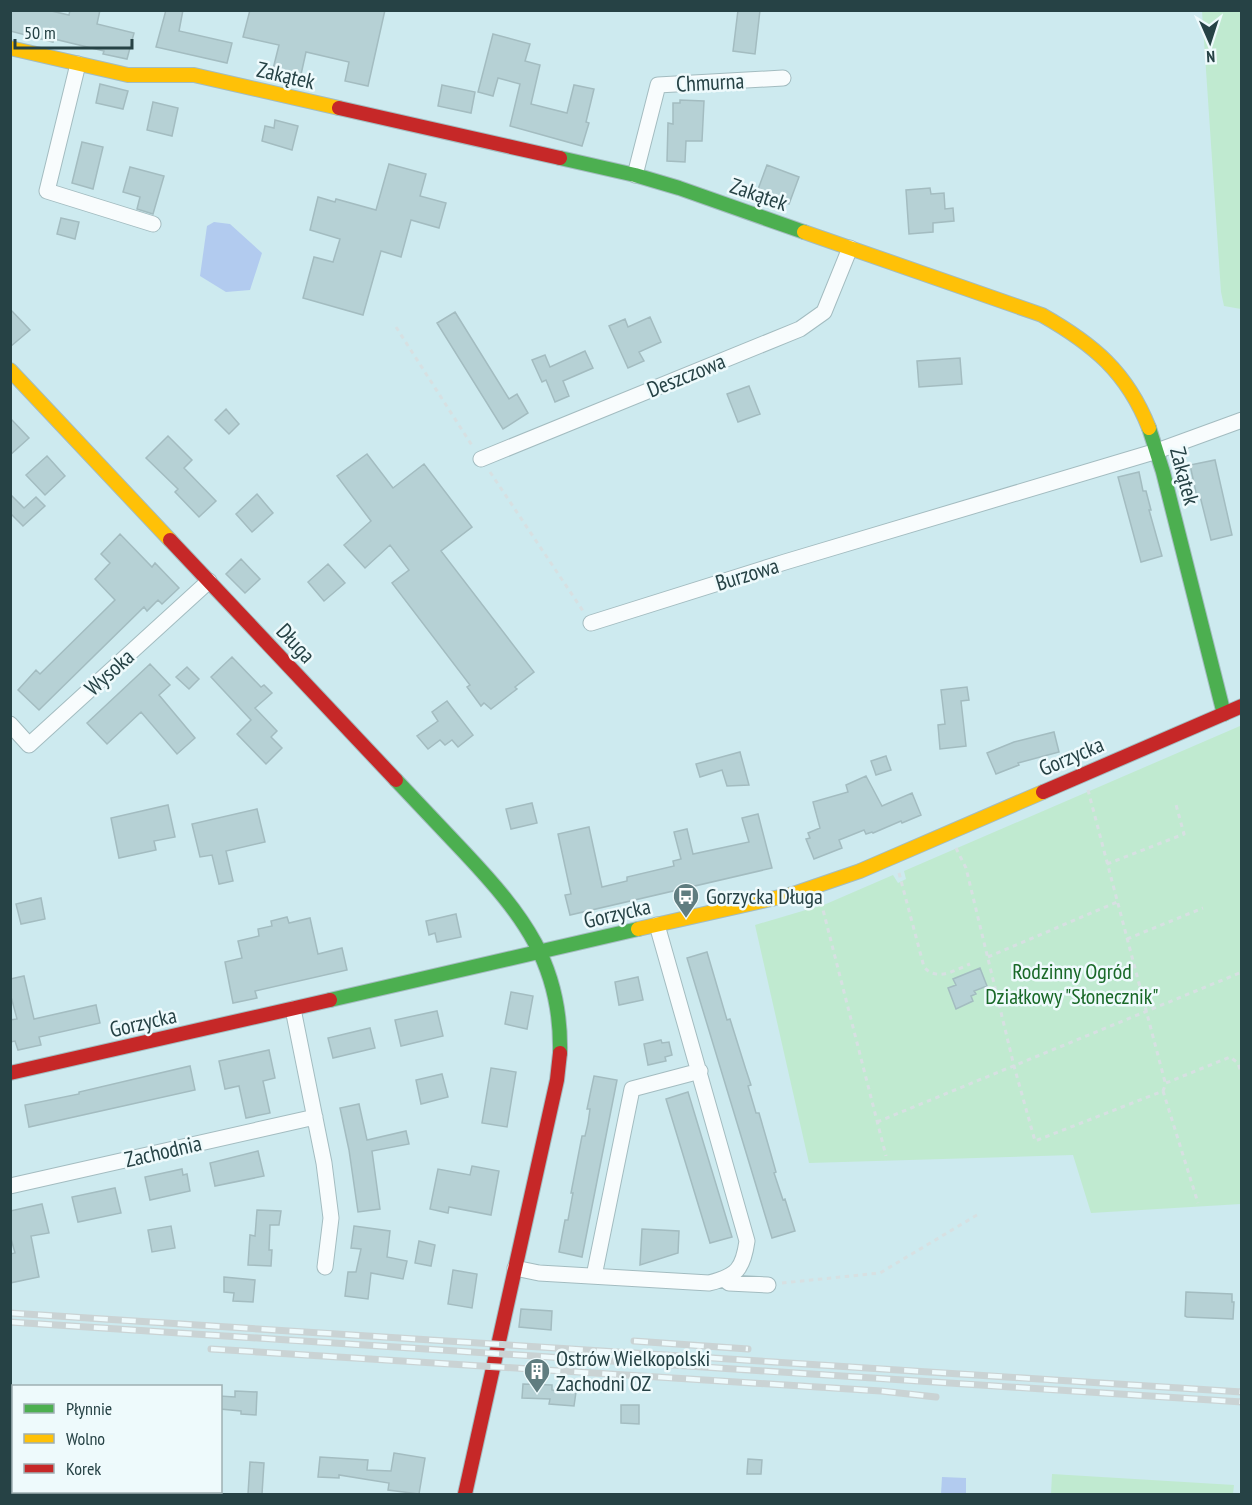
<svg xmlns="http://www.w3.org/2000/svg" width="1252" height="1505" font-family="'PT Sans Narrow',sans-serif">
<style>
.green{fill:#c0ead0}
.water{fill:#b2cbef}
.building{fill:#b6d1d5;stroke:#a3bcc0;stroke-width:1.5}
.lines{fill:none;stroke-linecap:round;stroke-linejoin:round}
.street-casing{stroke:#a3bcc0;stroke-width:17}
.fast-casing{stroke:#a3bcc0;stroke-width:16}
.slow-casing{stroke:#a3bcc0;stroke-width:16}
.jam-casing{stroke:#a3bcc0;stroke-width:16}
.path{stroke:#d7e0e2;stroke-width:3;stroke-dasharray:4.5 4.5;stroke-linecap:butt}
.street{stroke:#f8fcfd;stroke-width:15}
.fast{stroke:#4caf50;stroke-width:14}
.slow{stroke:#ffc107;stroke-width:14}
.jam{stroke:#c62828;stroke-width:14}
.rail-casing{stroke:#cad3d4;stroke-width:7}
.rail{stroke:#eefafc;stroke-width:4.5;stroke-dasharray:14;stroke-linecap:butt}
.labels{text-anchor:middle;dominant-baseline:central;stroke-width:5;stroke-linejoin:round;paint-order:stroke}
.street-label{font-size:22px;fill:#264245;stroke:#eefafc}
.poi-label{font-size:22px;fill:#264245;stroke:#eefafc;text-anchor:start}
.park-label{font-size:22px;fill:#186827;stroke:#eefafc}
</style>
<rect width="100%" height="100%" fill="#cdeaef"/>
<!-- green -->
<path class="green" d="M1242 11V309H1241L1224 306 1221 292 1202 11Z
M1240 726 1241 1204 1091 1213 1073 1155 809 1163 755 925 826 904 893 875 898 883 906 879 904 871Z
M1052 1474 1234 1485 1233 1494H1051Z"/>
<!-- water -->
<path class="water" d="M214 222 230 224 262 253 250 290 226 292 200 276 207 226Z
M942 1477 966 1478V1494H941Z"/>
<!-- building -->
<path class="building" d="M10 10H47L69 15 70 10H100L97 24 134 33 127 59 103 54 104 51 54 39 53 42 10 31Z
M166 10H183L179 31 232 43 227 63 156 47Z
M250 10H385L368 86 345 81 349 62 306 52 300 79 272 73 279 45 243 37Z
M738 10H760L755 54 733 51Z
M493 34 530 44 525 61 540 65 531 104 567 113 574 85 594 89 586 122 589 123 582 146 510 126 520 84 498 78 493 96 478 92Z
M100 84 128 91 123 109 96 103Z
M442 85 475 92 471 113 438 106Z
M680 100 704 101 702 141H686L685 162 667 161 668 123 673 124V103H680Z
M153 102 178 108 172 136 147 130Z
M275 120 298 126 292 150 262 141 265 126 274 128Z
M82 142 103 147 93 189 72 183Z
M389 164 426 174 420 196 446 203 439 228 411 220 401 257 381 251 363 315 303 298 314 257 333 262 340 239 310 230 318 197 335 202 336 199 376 210Z
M767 165 799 177 789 204 757 192Z
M130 167 164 176 153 214 137 209 140 197 123 192Z
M930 188 931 194 944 193 945 209 953 208 954 221 933 223V232L909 234 906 190Z
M61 218 79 222 75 239 57 234Z
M10 309 30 330 10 347Z
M455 312 509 399 517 394 528 413 503 429 437 323Z
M650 317 661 342 639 352 644 361 628 368 609 326 625 319 628 327Z
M585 351 593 368 563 381 569 396 555 402 546 380 542 382 532 360 545 355 550 367Z
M960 358 962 384 919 387 917 361Z
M749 386 760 414 738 422 727 394Z
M226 409 239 424 229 434 215 420Z
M10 418 29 438 10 455Z
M168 436 192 460 184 468 216 501 199 517 175 492 178 489 146 458Z
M367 454 393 488 424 464 472 527 441 551 534 672 515 687 517 689 491 709 484 703 481 706 467 687 470 685 392 583 409 570 390 545 365 568 344 545 371 521 337 476Z
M47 456 65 476 45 495 26 475Z
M1215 460 1232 535 1211 540 1200 496 1197 497 1190 465Z
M1139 472 1143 491H1146L1151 510H1149L1162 556 1141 562 1118 477Z
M10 494 24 508 36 497 45 506 23 526 10 513Z
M257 494 273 513 252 532 236 514Z
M120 534 152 567 155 563 179 588 162 604 158 600 147 611 144 607 39 710 18 690 36 670 40 674 115 600 95 579 110 563 101 554Z
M241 559 260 579 245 593 226 574Z
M328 564 345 583 324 601 308 582Z
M232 657 261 687 264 685 272 693 255 708 277 731 271 737 282 748 266 764 237 734 251 720 211 677Z
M150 664 170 685 159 695 195 738 177 754 141 712 107 744 87 723Z
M187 667 199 679 189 689 176 677Z
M967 687 969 700 961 701 966 746 940 749 938 725 945 724 941 690Z
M447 701 473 735 458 747 452 740 445 745 440 740 428 749 417 736 438 721 432 712Z
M1054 732 1059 752 1018 763 1019 765 996 774 987 753 1014 742Z
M740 752 749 785 727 786 722 770 700 777 696 764Z
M886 756 891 770 876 775 871 761Z
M866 776 882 806 912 793 921 815 902 823 901 821 873 833 872 832 866 834 864 830 839 840 842 848 814 859 806 839 810 838 808 833 820 828 813 802 848 792 846 785Z
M532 803 537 823 511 829 506 809Z
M168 805 175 837 154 841 156 850 119 858 111 818Z
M257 809 265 842 226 851 233 881 219 884 212 855 200 857 192 824Z
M758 814 772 868 570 915 565 895 571 894 558 834 589 827 602 887 627 881V877L674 866 673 861 681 859 674 832 687 829 693 854 749 842 742 818Z
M41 898 45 919 21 924 16 904Z
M456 914 461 937 437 942 435 933 429 935 426 921Z
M287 917 289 923 310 918 318 954 342 948 347 970 255 991 257 998 233 1003 225 962 242 958 238 941 259 936 258 929 272 926 271 921Z
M707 952 727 1020 730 1019 746 1070 751 1085 748 1086 756 1113H759L772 1158 776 1172 774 1173 783 1200 785 1199 795 1231 772 1238 687 958Z
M980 968 987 986 974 991 976 994 971 996 973 1001 956 1009 948 988 956 985 953 979Z
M24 976 34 1019 96 1005 100 1023 39 1037 41 1045 18 1050 15 1041 10 1042V1020L17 1019 10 993V979Z
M638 977 643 1000 619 1005 615 982Z
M511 992 533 996 527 1029 505 1024Z
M437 1011 443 1036 401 1046 395 1020Z
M370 1028 375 1048 333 1058 328 1038Z
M661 1040 662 1043 669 1042 672 1055 665 1057 666 1061 648 1065 644 1044Z
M269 1050 275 1078 263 1081 270 1113 246 1118 239 1086 225 1089 219 1061Z
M190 1066 195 1090 29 1127 25 1105 79 1094V1092Z
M491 1068 516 1072 507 1127 482 1123Z
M442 1074 448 1097 421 1104 416 1080Z
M594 1076 617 1080 582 1257 559 1252 565 1220H568L573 1193H571L582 1136H585L588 1123 590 1109H587Z
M688 1092 732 1237 710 1243 666 1099Z
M359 1104 367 1140 406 1131 409 1144 372 1151 380 1209 358 1212 349 1150 340 1108Z
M258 1151 264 1176 215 1186 210 1163Z
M472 1166 499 1171 491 1215 449 1207 448 1213 430 1209 438 1169 470 1175Z
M182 1169 183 1175 187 1174 190 1191 150 1200 145 1177Z
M115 1188 121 1213 78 1222 72 1197Z
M42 1204 49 1233 31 1236 39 1277 10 1283V1254L15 1253 10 1235V1211Z
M257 1210 281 1211 279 1225H270L269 1250H272L271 1266 248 1265 250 1235 255 1236Z
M171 1226 175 1248 152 1252 148 1230Z
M354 1226 390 1231 387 1257 407 1261 403 1279 371 1273 368 1299 345 1296 348 1272H356L361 1249 351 1248Z
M642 1229 679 1231 678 1253 640 1265Z
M419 1241 435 1245 431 1266 415 1263Z
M453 1270 477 1274 472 1308 448 1304Z
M224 1277 255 1280 253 1302 233 1301 234 1293 224 1292Z
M1186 1292 1232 1294V1302H1234L1233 1319 1187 1317 1185 1316Z
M521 1309 552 1311 551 1330 519 1327Z
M523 1384 552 1385V1390L576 1392 574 1406 549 1404 550 1399 522 1398Z
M235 1391 257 1392 256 1415 241 1414V1411L220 1409V1396L235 1397Z
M621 1405H639V1424L621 1423Z
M394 1453 425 1458 419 1494 388 1490 389 1483 339 1475V1478L318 1477 320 1457 368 1460 367 1470 391 1471Z
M748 1459 762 1460 761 1474H747Z
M250 1462 264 1463 262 1494H248Z"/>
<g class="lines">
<!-- street casing -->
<g class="street-casing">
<path id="street" d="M78 64 47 191 153 224
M635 175 658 85 783 78
M481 459 800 329 824 312 850 248
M591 623 785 562 1157 451 1242 420
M10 724 29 745 209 581
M293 1009 324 1163 331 1218 325 1267
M10 1186 315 1117
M515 1268 539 1273 709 1283C737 1276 743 1269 747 1241L657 925
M594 1276 632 1089 700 1071
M724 1279 729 1283 768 1285"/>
</g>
<!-- fast casing -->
<g class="fast-casing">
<path id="fast" d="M560 158 635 175 679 188 804 232
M1149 428 1163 472 1224 714
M396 780C419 804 442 829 465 853 523 915 562 964 560 1053
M330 1000 638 929"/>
</g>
<!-- slow casing -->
<g class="slow-casing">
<path id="slow" d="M10 48 128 75H194L339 108
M804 232 1042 315C1093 344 1127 372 1149 428
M10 370 170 540
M638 929 793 894 860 871 1043 792"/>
</g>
<!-- jam casing -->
<g class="jam-casing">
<path id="jam" d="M339 108 560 158
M170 540 396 780
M1043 792 1242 706
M10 1073 330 1000
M465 1494 557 1080 560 1053"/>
</g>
<!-- path -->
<path class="path" d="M396 327 473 447
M490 472 583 611
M1088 790 1165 1082
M956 848 966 868 1014 1066 1035 1141 1163 1091 1166 1083 1230 1057 1238 1063 1242 1076
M1107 864 1184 834 1175 801
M899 873 924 967C937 982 955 970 970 964
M821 902 886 1156
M1127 939 1203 908
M988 957 1117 902
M1163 1091 1198 1203
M877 1122 1242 972
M782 1283 880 1273 977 1215"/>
<!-- street -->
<use href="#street" class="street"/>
<!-- fast -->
<use href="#fast" class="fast"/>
<!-- slow -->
<use href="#slow" class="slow"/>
<!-- jam -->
<use href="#jam" class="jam"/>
<!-- rail casing -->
<g class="rail-casing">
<path id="rail" d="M10 1313 1242 1392
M10 1322 1242 1402
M634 1341 748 1349
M211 1349 881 1391 936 1397"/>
</g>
<!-- rail -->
<use href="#rail" class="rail"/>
</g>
<!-- icons -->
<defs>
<g id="bus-pin" transform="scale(1.35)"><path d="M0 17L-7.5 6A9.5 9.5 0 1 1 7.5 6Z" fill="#607d80" stroke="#eefafc"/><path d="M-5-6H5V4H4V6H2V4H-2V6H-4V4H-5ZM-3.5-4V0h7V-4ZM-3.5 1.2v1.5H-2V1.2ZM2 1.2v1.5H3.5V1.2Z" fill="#fff"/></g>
<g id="building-pin" transform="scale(1.35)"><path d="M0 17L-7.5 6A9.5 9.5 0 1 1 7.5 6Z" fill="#607d80" stroke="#eefafc"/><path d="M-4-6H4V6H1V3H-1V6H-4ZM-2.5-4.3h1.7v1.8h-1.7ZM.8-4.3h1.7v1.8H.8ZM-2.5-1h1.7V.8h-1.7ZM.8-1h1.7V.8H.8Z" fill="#fff"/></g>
</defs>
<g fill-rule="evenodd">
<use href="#bus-pin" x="686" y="896"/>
<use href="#building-pin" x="537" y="1371"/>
</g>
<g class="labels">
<!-- street labels -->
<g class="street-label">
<text transform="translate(286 75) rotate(13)">Zakątek</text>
<text transform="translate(710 82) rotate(-3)">Chmurna</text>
<text transform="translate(759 194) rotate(19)">Zakątek</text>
<text transform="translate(686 375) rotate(-22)">Deszczowa</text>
<text transform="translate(1185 476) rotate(75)">Zakątek</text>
<text transform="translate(747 574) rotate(-17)">Burzowa</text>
<text transform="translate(296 643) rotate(47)">Długa</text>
<text transform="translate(109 672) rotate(-42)">Wysoka</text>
<text transform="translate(1071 756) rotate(-23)">Gorzycka</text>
<text transform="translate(617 913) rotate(-13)">Gorzycka</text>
<text transform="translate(143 1022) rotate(-13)">Gorzycka</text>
<text transform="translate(163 1151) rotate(-13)">Zachodnia</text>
</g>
<!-- poi labels -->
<g class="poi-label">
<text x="706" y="896">Gorzycka Długa</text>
<text x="556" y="1358">Ostrów Wielkopolski<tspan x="556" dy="25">Zachodni OZ</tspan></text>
</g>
<!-- park labels -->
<g class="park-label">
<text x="1072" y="971">Rodzinny Ogród<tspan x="1072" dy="25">Działkowy "Słonecznik"</tspan></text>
</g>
</g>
<!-- border -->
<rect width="1252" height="1505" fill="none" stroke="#264245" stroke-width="24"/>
<!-- legend -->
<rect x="12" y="1385" width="210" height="108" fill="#eefafc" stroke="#9eb0b3" stroke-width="1.5"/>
<rect x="24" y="1404" width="30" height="9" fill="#4caf50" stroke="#9eb0b3" stroke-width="1.5"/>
<text x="66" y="1415" font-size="18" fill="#264245">Płynnie</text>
<rect x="24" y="1434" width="30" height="9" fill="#ffc107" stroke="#9eb0b3" stroke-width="1.5"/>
<text x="66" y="1445" font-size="18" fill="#264245">Wolno</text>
<rect x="24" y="1464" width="30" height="9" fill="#c62828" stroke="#9eb0b3" stroke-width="1.5"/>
<text x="66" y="1475" font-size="18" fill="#264245">Korek</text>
<!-- north arrow -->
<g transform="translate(1210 42) rotate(177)" stroke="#eefafc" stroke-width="4.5" paint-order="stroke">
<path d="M0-4.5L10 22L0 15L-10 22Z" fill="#264245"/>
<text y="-9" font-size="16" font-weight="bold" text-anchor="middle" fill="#264245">N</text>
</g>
<!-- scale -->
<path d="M15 39v9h117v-9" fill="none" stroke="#264245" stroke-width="3"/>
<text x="24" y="39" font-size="18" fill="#264245" stroke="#eefafc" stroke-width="4.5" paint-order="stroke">50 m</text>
</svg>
